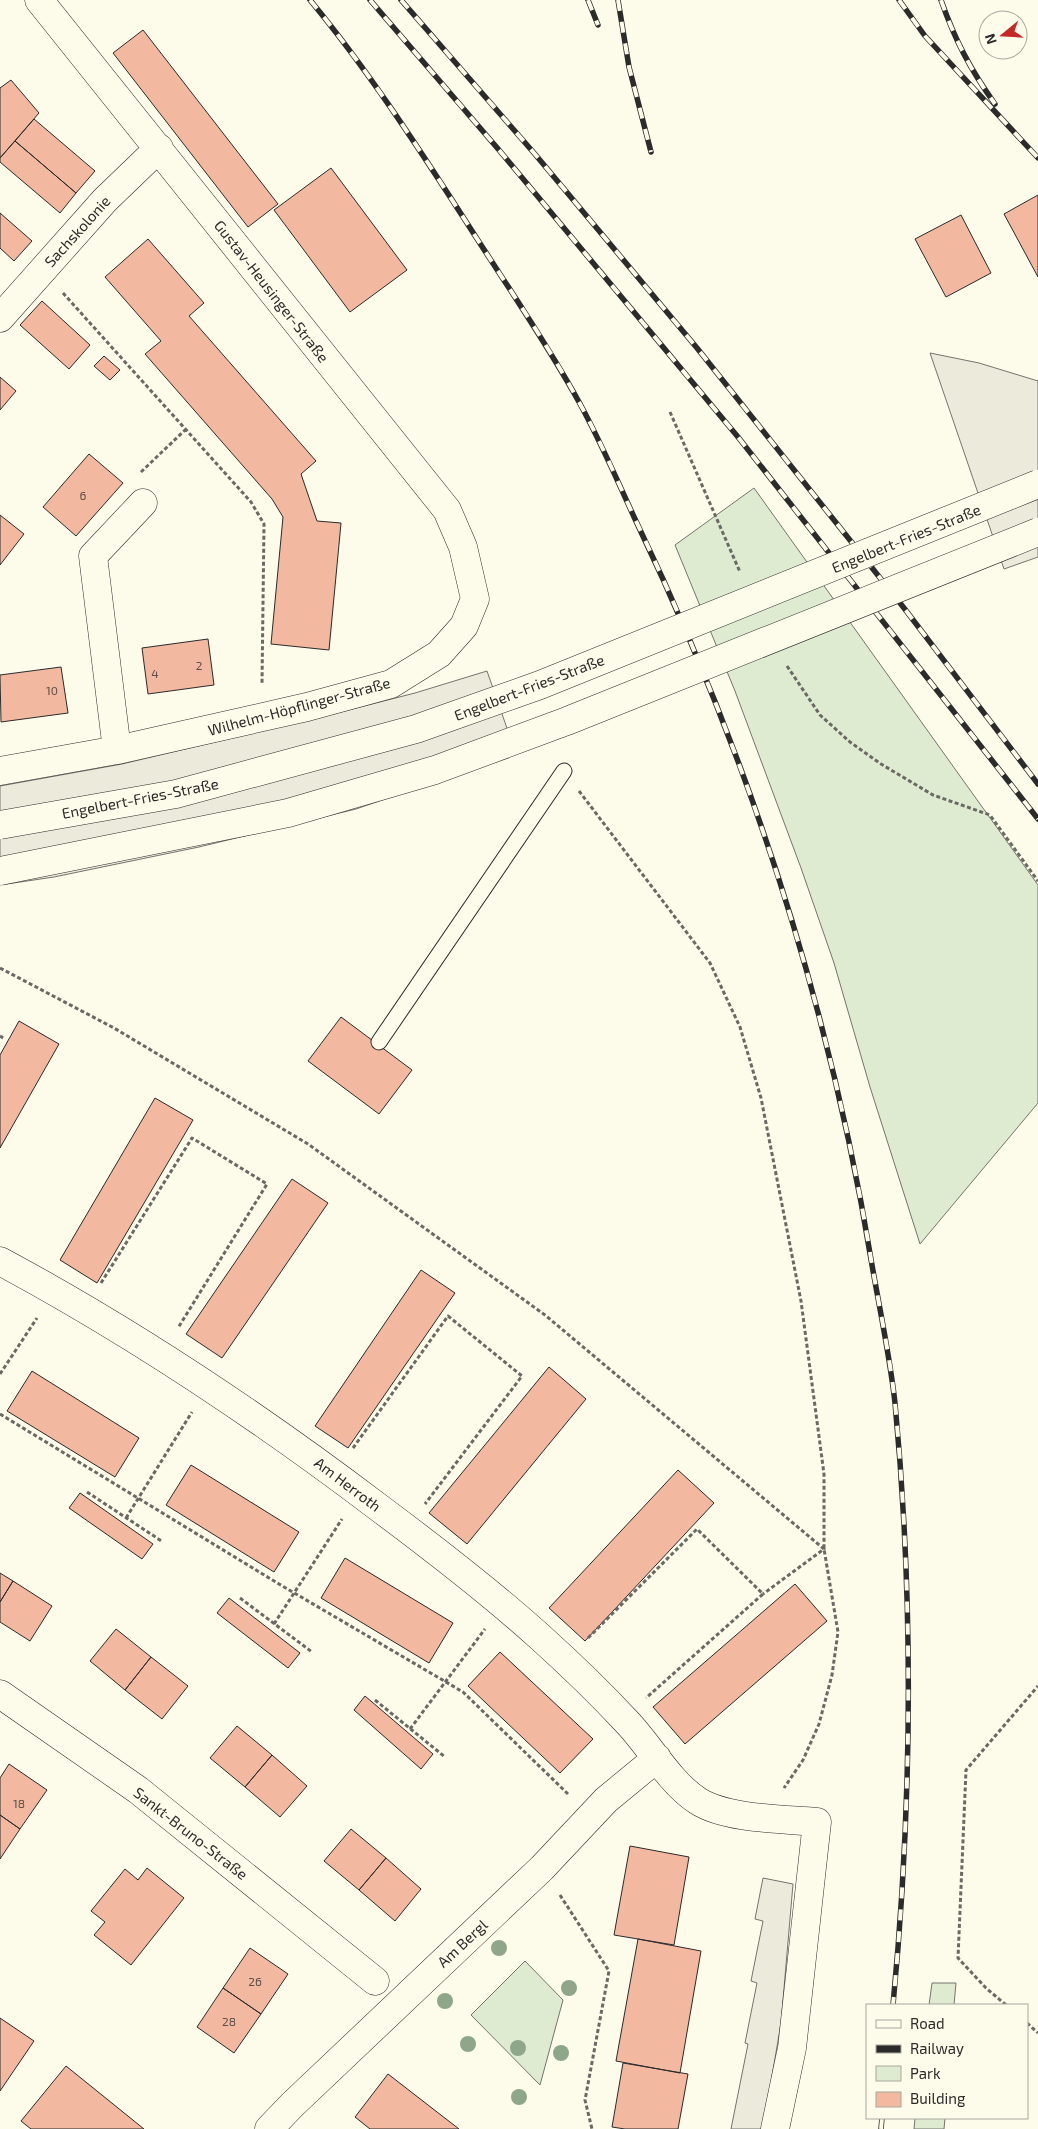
<svg xmlns="http://www.w3.org/2000/svg" width="1038" height="2129" font-family="'Exo 2',sans-serif">
<style>
.green{fill:#deebd1;stroke:#74746e}
.parking{fill:#eceadb;stroke:#74746e}
.building{fill:#f2b8a0;stroke:#2b2b2b}
.lines{fill:none;stroke-linecap:round;stroke-linejoin:round}
.service-casing{stroke:#2b2b2b;stroke-width:17}
.minor-casing{stroke:#2b2b2b;stroke-width:29}
.path{stroke:#6a6964;stroke-width:3;stroke-dasharray:4 2.5;stroke-linecap:butt}
.service{stroke:#fdfbea;stroke-width:15}
.minor{stroke:#fdfbea;stroke-width:28}
.rail-casing{stroke:#2b2b2b;stroke-width:5.5}
.rail{stroke:#fdfbea;stroke-width:4;stroke-dasharray:11;stroke-linecap:butt}
.secondary-bridge-casing{stroke:#2b2b2b;stroke-width:29;stroke-linecap:butt}
.secondary-bridge{stroke:#fdfbea;stroke-width:28}
.tree{fill:#8ea78a}
.labels{text-anchor:middle;dominant-baseline:central;stroke-width:4;stroke-linejoin:round;paint-order:stroke}
.number-label{font-size:12px;fill:#5d4e48}
.street-label{font-size:15px;fill:#2b2b2b;stroke:#fdfbea}
</style>
<rect width="100%" height="100%" fill="#fdfbea"/>
<!-- green -->
<path class="green" d="M754 488 1038 885V1103L920 1244 870 1087 834 963 801 868 735 691 675 545Z
M525 1961 563 2000 540 2085 471 2015Z
M932 1983H956L954 2005H929Z
M915 2118H945L944 2129H914Z"/>
<!-- parking -->
<path class="parking" d="M930 353 979 363 1038 381V557L1004 569Z
M487 671 516 754 356 809 199 847 54 877 0 885V786L122 764 321 717 415 693Z
M763 1878 793 1884 781 2023 763 2129H731L748 2044 745 2043 757 1983 751 1981 763 1921 755 1919Z"/>
<!-- building -->
<path class="building" d="M143 30 278 204 248 227 113 53Z
M11 80 39 113 0 158V88Z
M34 119 95 171 76 193 15 141Z
M15 141 76 193 60 213 0 162V158Z
M331 168 407 270 350 312 274 210Z
M1038 195V277L1004 214Z
M0 213 32 241 14 261 0 248Z
M961 215 991 273 946 297 915 239Z
M148 239 204 303 189 316 316 461 301 474 317 521 341 523 329 650 271 644 283 517 272 499 145 354 161 341 105 277Z
M42 301 90 345 69 369 20 325Z
M104 356 120 370 110 380 94 366Z
M0 377 16 391 0 410Z
M89 454 123 483 76 536 43 507Z
M0 515 24 534 0 565Z
M208 639 214 685 148 694 142 648Z
M61 667 68 713 1 722 0 675Z
M341 1017 412 1070 379 1114 308 1061Z
M19 1021 59 1044 0 1148V1055Z
M155 1098 193 1120 97 1283 60 1260Z
M292 1179 328 1203 222 1358 186 1334Z
M421 1270 455 1293 348 1448 315 1426Z
M549 1367 586 1399 467 1544 429 1513Z
M32 1371 139 1438 115 1477 7 1411Z
M191 1465 299 1532 274 1572 166 1505Z
M678 1470 714 1503 585 1641 549 1608Z
M80 1493 153 1544 142 1559 69 1508Z
M345 1558 453 1623 429 1663 321 1598Z
M0 1573 13 1581 0 1602Z
M13 1581 52 1606 30 1641 0 1622V1602Z
M795 1584 827 1621 685 1744 653 1707Z
M229 1598 300 1653 288 1668 217 1613Z
M116 1629 151 1657 125 1690 90 1661Z
M500 1652 593 1739 560 1773 468 1686Z
M151 1657 188 1686 162 1719 125 1690Z
M365 1696 433 1754 421 1769 354 1710Z
M237 1726 272 1755 245 1787 210 1758Z
M272 1755 307 1786 280 1817 245 1787Z
M9 1764 47 1790 20 1829 0 1815V1778Z
M0 1815 20 1829 0 1859Z
M351 1829 386 1858 359 1890 324 1861Z
M630 1846 689 1857 674 1945 614 1935Z
M386 1858 421 1889 395 1921 359 1890Z
M147 1868 184 1898 131 1965 94 1935 105 1922 91 1911 125 1869 138 1880Z
M638 1939 701 1951 680 2073 616 2061Z
M250 1948 288 1974 261 2014 223 1988Z
M223 1988 261 2014 234 2053 197 2027Z
M0 2018 34 2041 0 2091Z
M623 2063 688 2074 678 2129H625L612 2127Z
M66 2066 144 2129H31L21 2121Z
M388 2074 459 2129H370L355 2117Z"/>
<g class="lines">
<!-- service casing -->
<g class="service-casing">
<path id="service" d="M379 1042 564 771"/>
</g>
<!-- minor casing -->
<g class="minor-casing">
<path id="minor" d="M0 318 105 200 159 148
M117 750 93 556 143 503
M0 771 117 750 307 707 391 684 439 654 464 626 475 599 463 547 447 510 39 0
M0 1261C132 1332 258 1416 378 1507 433 1548 489 1591 540 1637 570 1664 600 1693 627 1722 650 1746 670 1783 698 1801 726 1819 783 1819 817 1822L792 2048 775 2129
M0 1694 138 1790 375 1981
M269 2129 292 2105 542 1868 606 1800 657 1758"/>
</g>
<!-- path -->
<path class="path" d="M63 293 251 502 264 524 262 684
M670 412 740 572
M141 472 186 429
M787 666 820 715 850 742 881 764 933 795 990 815 1038 881
M579 791 710 963 740 1027 761 1098 801 1301 824 1474V1549L838 1632 832 1675 819 1724 803 1760 784 1788
M0 968 114 1028 308 1144 545 1315 824 1549 763 1594
M0 1036 2 1037 0 1040
M101 1283 192 1138 267 1184 178 1328
M0 1374 37 1318
M0 1414 279 1584 463 1692 568 1794
M353 1448 448 1316 522 1376 425 1504
M87 1492 163 1542
M126 1518 192 1412
M240 1598 312 1652
M274 1624 342 1519
M588 1638 697 1529 763 1594 646 1698
M375 1700 445 1757
M410 1729 485 1629
M560 1895 609 1971 585 2100 592 2129
M1006 2005 986 1988 958 1958 966 1770 1038 1686
M1027 2023 1038 2033"/>
<!-- service -->
<use href="#service" class="service"/>
<!-- minor -->
<use href="#minor" class="minor"/>
<!-- rail casing -->
<g class="rail-casing">
<path id="rail" d="M310 0C367 69 416 144 465 220 503 280 545 340 579 402 600 440 617 480 635 519 748 755 830 1006 872 1265 880 1311 890 1357 895 1403 914 1603 912 1806 893 2005
M370 0 499 150 738 437 1038 819
M401 0 534 153 697 348 904 608 1038 784
M588 0 598 25
M618 0 629 67 651 152
M899 0 925 36 1038 158
M941 0C955 40 970 69 995 104
M881 2129 882 2118"/>
</g>
<!-- rail -->
<use href="#rail" class="rail"/>
<!-- secondary-bridge casing -->
<g class="secondary-bridge-casing">
<path id="secondary-bridge" d="M0 825 176 794 416 729 540 685 1038 484
M0 871 288 813 435 770 567 721 1038 532"/>
</g>
<!-- secondary-bridge -->
<use href="#secondary-bridge" class="secondary-bridge"/>
</g>
<!-- trees -->
<g class="tree">
<circle cx="499" cy="1948" r="8"/>
<circle cx="569" cy="1988" r="8"/>
<circle cx="445" cy="2001" r="8"/>
<circle cx="468" cy="2044" r="8"/>
<circle cx="518" cy="2048" r="8"/>
<circle cx="561" cy="2053" r="8"/>
<circle cx="519" cy="2097" r="8"/>
</g>
<g class="labels">
<!-- number labels -->
<g class="number-label">
<text x="83" y="495">6</text>
<text x="199" y="665">2</text>
<text x="155" y="673">4</text>
<text x="52" y="690">10</text>
<text x="19" y="1803">18</text>
<text x="255" y="1981">26</text>
<text x="229" y="2021">28</text>
</g>
<!-- street labels -->
<g class="street-label">
<text transform="translate(77 231) rotate(-48)">Sachskolonie</text>
<text transform="translate(272 291) rotate(52)">Gustav-Heusinger-Straße</text>
<text transform="translate(906 538) rotate(-22)">Engelbert-Fries-Straße</text>
<text transform="translate(529 687) rotate(-21)">Engelbert-Fries-Straße</text>
<text transform="translate(299 706) rotate(-15)">Wilhelm-Höpflinger-Straße</text>
<text transform="translate(140 798) rotate(-11)">Engelbert-Fries-Straße</text>
<text transform="translate(348 1484) rotate(37)">Am Herroth</text>
<text transform="translate(191 1833) rotate(38)">Sankt-Bruno-Straße</text>
<text transform="translate(462 1943) rotate(-43)">Am Bergl</text>
</g>
</g>
<!-- legend -->
<rect x="866" y="2004" width="162" height="115" fill="#fdfbea" stroke="#a9a89e"/>
<rect x="876" y="2020" width="25" height="8" fill="#fdfbea" stroke="#a9a89e"/>
<text x="910" y="2029" font-size="15" fill="#2b2b2b">Road</text>
<rect x="876" y="2045" width="25" height="8" fill="#2b2b2b" stroke="#a9a89e"/>
<text x="910" y="2054" font-size="15" fill="#2b2b2b">Railway</text>
<rect x="876" y="2066" width="25" height="15" fill="#deebd1" stroke="#a9a89e"/>
<text x="910" y="2079" font-size="15" fill="#2b2b2b">Park</text>
<rect x="876" y="2092" width="25" height="15" fill="#f2b8a0" stroke="#a9a89e"/>
<text x="910" y="2104" font-size="15" fill="#2b2b2b">Building</text>
<!-- north arrow -->
<g transform="translate(1003 35) rotate(252)"><circle r="24" fill="#fdfbea" stroke="#a9a89e"/>
<path d="M0-4L9 19L0 12L-9 19Z" fill="#c62828"/>
<text y="-8" font-size="14" font-weight="bold" text-anchor="middle" fill="#2b2b2b">N</text>
</g>
</svg>
